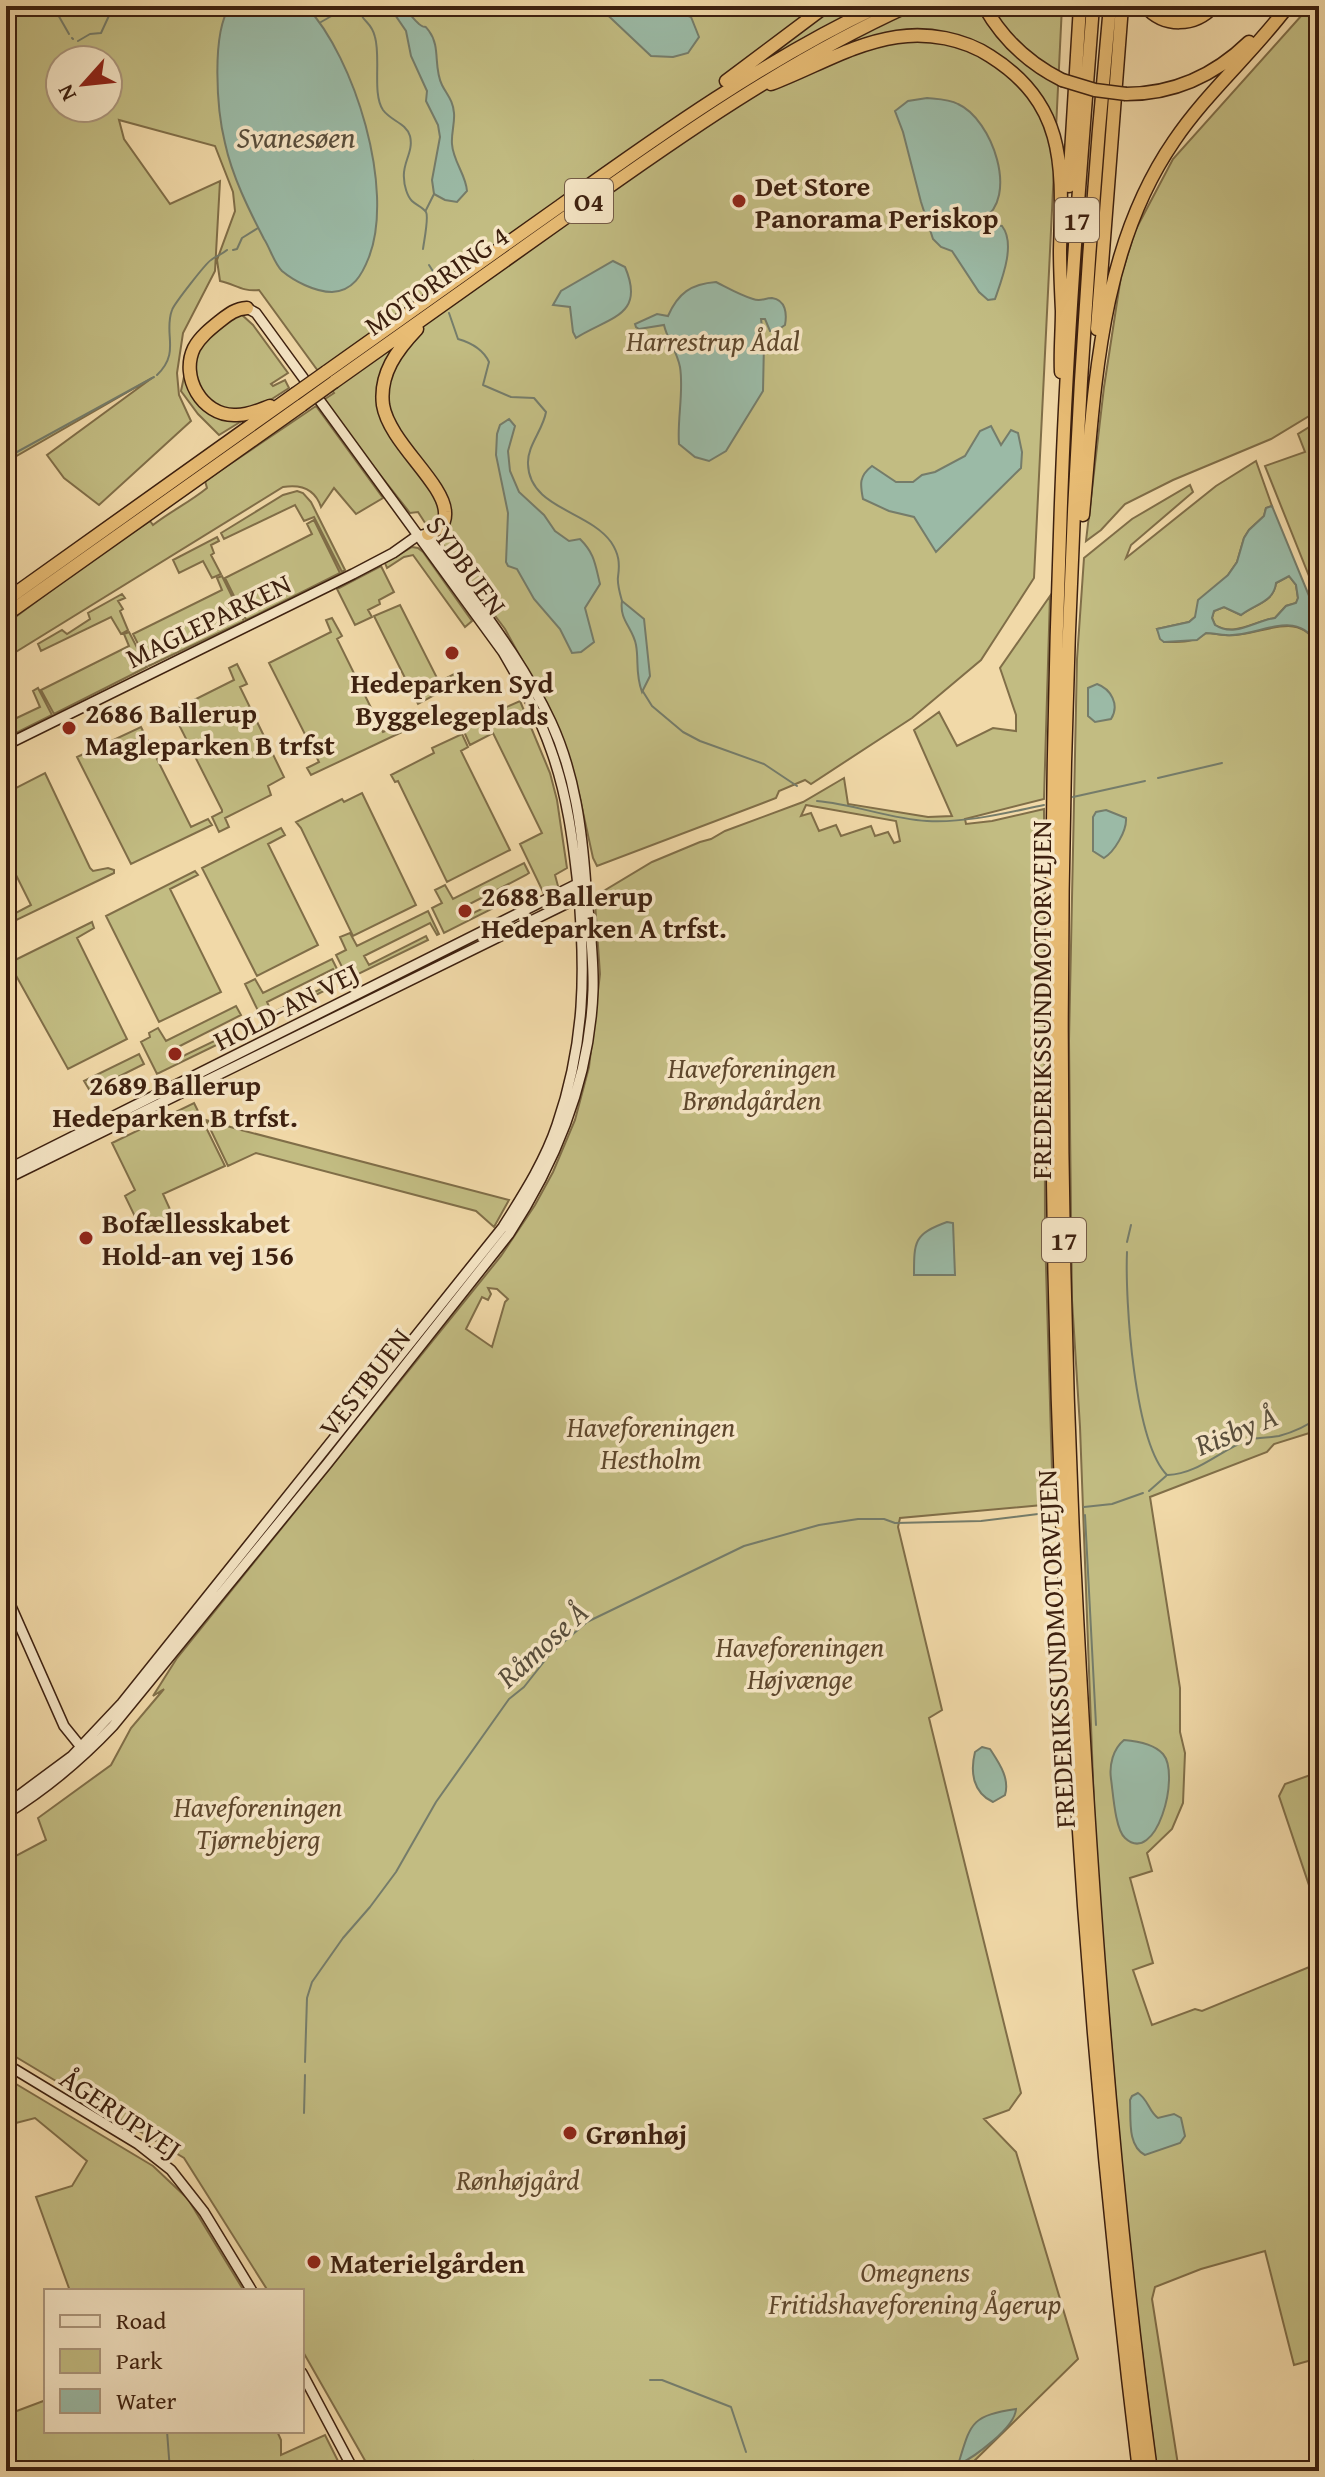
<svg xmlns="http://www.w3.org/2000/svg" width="1325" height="2477" font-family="'Gentium Book Plus',serif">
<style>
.green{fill:#c2bc82;stroke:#806e48;stroke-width:2;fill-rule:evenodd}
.water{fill:#9bbaa6;stroke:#757c6a;stroke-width:2;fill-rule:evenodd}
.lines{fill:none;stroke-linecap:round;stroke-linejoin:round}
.stream{stroke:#757c6a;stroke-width:2}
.secondary-casing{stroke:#3d200f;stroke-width:12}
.highway-casing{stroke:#3d200f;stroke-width:15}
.secondary{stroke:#f6e6c6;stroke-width:9}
.highway{stroke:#e8bc74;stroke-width:12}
.highway-bridge-casing{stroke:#3d200f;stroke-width:15;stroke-linecap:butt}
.highway-bridge{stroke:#e8bc74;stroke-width:12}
.poi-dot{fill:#8f2418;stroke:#f6e6c6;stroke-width:3}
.labels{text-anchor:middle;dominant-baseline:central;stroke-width:7;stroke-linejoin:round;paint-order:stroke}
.shield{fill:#f6e6c6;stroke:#745b46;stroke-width:2}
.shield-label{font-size:26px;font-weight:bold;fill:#3d200f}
.poi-label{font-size:28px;font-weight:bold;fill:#3d200f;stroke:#f6e6c6;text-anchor:start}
.street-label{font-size:28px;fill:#3d200f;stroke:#f6e6c6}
.park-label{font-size:28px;font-style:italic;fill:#5e472c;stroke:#f6e6c6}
.water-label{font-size:30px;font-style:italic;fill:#594e3c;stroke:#f6e6c6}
</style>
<rect width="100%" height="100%" fill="#f1d9a8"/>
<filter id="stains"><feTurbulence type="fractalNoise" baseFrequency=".0025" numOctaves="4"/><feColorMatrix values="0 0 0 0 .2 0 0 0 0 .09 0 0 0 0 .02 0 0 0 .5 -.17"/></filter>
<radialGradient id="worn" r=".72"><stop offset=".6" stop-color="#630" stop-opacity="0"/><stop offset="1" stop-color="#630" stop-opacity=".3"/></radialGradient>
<!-- green -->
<path class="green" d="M6 6H1062L1034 578 981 660 912 718 811 784 805 780 779 791 776 798 597 866 593 858 579 794 554 718 505 629 445 549 440 538 441 532 429 529 418 512 410 513 322 401 334 393 259 290C242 292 235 284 220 281L217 260 235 211 233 192 215 146 119 120 124 139 170 204 220 181 215 271 183 333 177 373 179 395 191 421 99 505 64 478 47 455 152 378 6 462ZM60 60H108V108H60Z
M1310 6H1319V410L1271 439 1173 480 1125 504 1101 530 1086 541 1104 387 1121 276 1135 231 1173 159Z
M241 314 253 325 288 373 271 384 273 386 285 380 289 388 264 404 232 413 210 405 193 374 196 349 218 325Z
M185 372 195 398 245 419 219 435 198 414 181 391Z
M316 406 383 498 356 514 334 488 321 507C315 489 301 484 283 487L6 658V624L98 556 150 521 153 525C171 511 190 502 207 488L205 481Z
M1319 421V601L1265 466 1305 452 1298 434Z
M1256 461 1272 506 1266 508 1264 516 1249 530 1244 538 1237 562 1228 575 1195 617 1189 622 1157 629 1164 642C1180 642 1193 643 1206 633 1213 633 1219 635 1225 635 1258 639 1299 605 1319 648V1430L1274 1444 1267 1452 1150 1497 1180 1688V1732L1185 1753 1183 1803 1172 1829 1147 1853 1152 1871 1130 1878 1153 1963 1133 1970 1152 2025 1195 2009 1202 2011 1319 1963V2358L1294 2365 1265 2251 1201 2269 1155 2287 1152 2299 1179 2471H1157L1127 2232 1096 1861 1080 1427 1072 1300 1069 1041 1077 659 1084 558 1132 519 1190 485 1193 492 1131 545 1126 558 1216 486Z
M297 491 303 493 311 502 345 570 342 572 314 517 304 521 295 505 224 539 221 533 283 495Z
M314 520 340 573 246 620 225 578 312 534 307 524Z
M217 537 219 541 211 545 214 553 211 555 221 574 212 578 203 561 179 573 173 560Z
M412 547 418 548 423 552 472 621 465 627 413 555 404 557 387 568 385 563Z
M381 566 394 592 379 600 380 604 368 610 372 617 355 625 337 589Z
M222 576 244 621 149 666 133 634 222 590 217 578Z
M1289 576 1296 585 1298 598 1296 603 1286 606 1275 618C1254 621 1235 637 1215 625L1212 618 1214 611 1224 607 1241 615C1255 604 1274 602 1276 583Z
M122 594 125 598 118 601 123 609 120 611 128 630 121 634 111 617 41 651 38 644 62 630 67 634 90 619 88 613Z
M1050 596 1044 799 965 819 966 824 992 821 1044 809 1045 1234 1053 1504 900 1518 898 1527 942 1710 929 1718 1021 2093 1009 2110 984 2119 1016 2152 1078 2359 964 2471H478L473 2461 458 2471H371L302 2350V2291H268L184 2158 6 2051V1861L46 1840 38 1818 111 1765 131 1728 164 1689 153 1696 177 1658 501 1256 535 1205 553 1172 575 1120 589 1067 600 974 595 903 602 892 652 862 700 842 711 839 725 831 803 802 844 778 848 804 928 817 952 816 914 730 939 712 957 746 993 728 1016 731V715L1000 668ZM806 805 896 821 900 841 894 843 888 832 875 836 871 826 841 836 836 825 819 831 811 813 801 816ZM488 1288 497 1289 508 1299 505 1302 492 1347 466 1329 482 1297 488 1300 491 1294Z
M400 605 439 682 460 671 466 678 418 704 374 616Z
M332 618 342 636 337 639 383 732 400 725 404 731 311 775 307 768 319 762 269 663 331 632 326 620Z
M129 632 147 667 54 714 41 690 129 646 124 634Z
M237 664 247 684 240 687 284 777 268 786 271 795 225 818 229 827 219 832 212 817 222 812V810L172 711 234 680 229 668Z
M38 688 52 715 6 738V723L40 707 33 691Z
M520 701 550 773 557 800 567 868 555 875 558 886 545 896 520 844 542 833 493 733 470 745 462 727Z
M141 727 191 827 208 819 212 825 131 864 77 757Z
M462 734 468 747 461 751 510 850 447 882 398 781 395 782 391 775 434 753 432 748Z
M45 773 90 868 93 871 108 868 114 870V873L6 925V918L31 905 6 855V793Z
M362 793 416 905 353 936 301 828 296 822 342 799 344 802Z
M281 828 285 835 268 844 318 945 257 976 202 868Z
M524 863 529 873 526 875 460 909 465 917 523 889 525 892 444 933 432 908 442 903 435 890 445 885 453 899Z
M195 871 198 875 170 889 221 992 159 1022 106 916Z
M428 911 439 934 437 935 430 923 364 956 369 965 426 936 428 940 348 979 336 955 346 950 340 937 350 933 357 946Z
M92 922 94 928 77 938 127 1039 68 1069 9 963Z
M332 959 342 979 339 980 333 969 267 1002 272 1013 331 984 332 987 263 1021 245 984 255 979 263 993Z
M236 1006 241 1015 172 1050 177 1059 235 1031 237 1035 157 1074 141 1042 150 1037 149 1033 158 1028 166 1041Z
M139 1054 144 1064 90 1091 84 1081Z
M194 1103 225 1166 163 1194 173 1216 142 1231 125 1196 135 1190 112 1143Z
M206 1120 241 1130 509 1200 494 1227 476 1211 256 1153 228 1166Z
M1319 1772V1901L1315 1903 1279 1796 1285 1784Z
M6 2078 153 2166 188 2199 244 2291H70L36 2197 72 2186 87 2161 35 2118 12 2124 6 2104Z
M46 2400V2431H277L281 2440V2455L325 2435 343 2471H6V2415Z"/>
<!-- water -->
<path class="water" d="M230 6H306C355 58 395 189 369 257 362 275 353 291 332 292 315 292 294 281 282 271 274 263 270 248 264 239 249 210 232 176 225 143 217 111 211 34 230 6Z
M389 6C408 6 407 13 419 24 428 31 422 22 429 31 441 47 433 67 442 85 447 95 453 100 454 113 455 123 451 134 452 144 453 161 466 175 467 191L457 202 445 200 434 194 432 180 440 137 438 125 426 101 427 91 411 56 406 31Z
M598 6H648L651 9 679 12 691 17 699 37 688 53 673 57 651 56Z
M927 98C937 99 949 99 958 104 992 119 1020 198 982 220L985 224 1002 226C1016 244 1002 279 995 299L988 300 979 292 952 251 941 247 933 239 921 202 903 132 895 111 908 101Z
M613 261 625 267C646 316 609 317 576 338L573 332 570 307 553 305 561 291Z
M716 282C728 288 740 295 753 299 761 302 764 298 772 298 786 300 787 314 785 325L776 331H770L765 319H761L764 342 763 391 726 451 709 461 695 457 679 444C677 419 684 392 680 367 677 351 667 339 664 325L639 329 636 327 635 324 657 314 668 316C678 293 691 284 716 282Z
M509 419 515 426 508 451 510 471 519 492 544 515 555 531 569 541 580 539C595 554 595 564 600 584L585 608 594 642 581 652 572 653 560 629 534 599 517 569 508 566 506 562 508 513 496 455 497 434 500 425Z
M991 426 1001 445 1011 430 1018 433 1022 452 1021 468 936 552 914 517 889 511 863 499C860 484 859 476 872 466L896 482H913L922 475 935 472 965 456 980 431Z
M1272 506 1319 620V648C1299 604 1258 638 1226 635 1219 635 1214 633 1206 633L1197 640 1164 642 1160 639 1157 629 1189 622 1195 617 1198 600 1228 575 1237 562 1244 538 1249 530 1264 516 1266 508ZM1289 576 1296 585 1298 598 1296 603 1286 606 1275 618C1254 621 1235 638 1215 625L1212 618 1214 611 1224 607 1241 615C1255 604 1274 602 1276 583Z
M622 601 644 619 650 676 642 692C635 673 639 661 636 645 633 628 619 620 622 601Z
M1097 684C1111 689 1120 705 1111 719L1095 722 1088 716V688Z
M1106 810 1126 818C1127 831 1114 852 1104 858L1093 851V817L1096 812Z
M947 1222 953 1223 955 1275H914C914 1241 914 1234 947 1222Z
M1124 1740C1137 1741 1154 1744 1163 1754 1181 1775 1156 1867 1125 1838 1115 1829 1113 1792 1111 1779 1109 1765 1113 1749 1124 1740Z
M982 1747 990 1749C999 1763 1010 1778 1005 1795L993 1802C973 1793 970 1772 975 1752Z
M1138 2093C1148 2099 1149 2112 1158 2118L1174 2114 1181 2118 1185 2136 1180 2143 1145 2155C1127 2146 1131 2118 1130 2100L1132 2096Z
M1016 2409C1015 2428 974 2457 958 2465 971 2423 970 2416 1016 2409Z"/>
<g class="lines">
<!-- stream -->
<path class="stream" d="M53 6 69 34
M358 6C362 24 371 20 375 37 381 58 372 94 383 110 391 121 406 123 410 136 414 152 402 163 404 178 404 185 407 196 412 201 416 205 423 207 426 212 429 217 424 241 423 249
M340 12 350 6
M321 22 335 14
M72 38 73 39
M78 41 90 34 101 33 113 7
M426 210 434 194
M233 250 237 249 242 238 258 228
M429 265 436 276
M449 313 458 339C472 343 483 349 489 362L483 385 511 397 534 398 546 412C543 430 527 446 528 464 529 508 589 511 611 542 619 554 620 563 618 577 617 584 620 594 622 601
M157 375C181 352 163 334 172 310 174 304 206 263 211 260 216 256 221 255 227 250
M6 458 154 377
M642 690 652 706 683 732 700 741 764 764 797 786
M1158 778 1222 763
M1073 797 1145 781
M817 801C854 804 890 819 927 821 967 823 1005 813 1044 805
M1127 1242 1131 1225
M1127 1252C1125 1300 1134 1442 1167 1475
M1168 1475C1198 1474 1220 1450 1248 1440 1258 1437 1269 1438 1279 1436 1294 1432 1307 1426 1319 1417
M1149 1491 1166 1476
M1084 1507 1112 1504 1143 1493
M1085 1515 1096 1725
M305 2062 307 1998 312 1982 343 1938 370 1907 396 1872 436 1802 509 1699 524 1687 550 1654 587 1622 744 1546 819 1525 858 1519H884L895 1523 981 1521 1054 1512
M304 2113 305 2075
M650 2380H662L731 2407 746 2452
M167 2431 170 2471"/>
<!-- secondary casing -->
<g class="secondary-casing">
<path id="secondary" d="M6 745 353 574 393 553 417 536 428 534C470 596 519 653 551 722 575 774 582 830 586 887 589 922 594 955 593 990 590 1079 557 1160 509 1234L327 1464 113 1726C81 1760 46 1789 6 1814
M6 1170 579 883
M6 1179 584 895
M6 1595 64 1726 85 1752
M6 1805 72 1756 122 1703 503 1227C523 1195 545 1161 557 1125 585 1043 586 972 578 886 573 840 567 794 551 750 539 715 521 683 503 652L256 313 247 308
M6 2064 138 2144 171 2170 204 2212 252 2291
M302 2373 354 2471"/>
</g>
<!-- highway casing -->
<g class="highway-casing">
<path id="highway" d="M984 6C1003 40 1028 63 1062 80
M1093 6C1081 163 1068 320 1062 477 1036 1142 1058 1809 1139 2471
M1110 6C1061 521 1050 1040 1074 1556 1089 1862 1110 2168 1151 2471
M1145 6C1164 28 1195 27 1214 6
M726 81 826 6
M771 84C814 68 851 44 897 37 928 32 964 39 990 56 1068 105 1062 169 1060 250 1060 270 1061 290 1062 311 1062 331 1060 351 1061 372
M1126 94C1174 94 1215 75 1249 42
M1069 186 1080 6
M247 308C235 309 229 314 220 321 210 329 200 337 194 348 180 377 202 415 234 415 247 416 259 410 270 406
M417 329C397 350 379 374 383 405 389 442 444 483 445 512 446 525 438 530 428 534
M1097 329 1122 6
M326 372C404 316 482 261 560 206 662 133 765 60 879 6
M334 382C413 326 492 269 572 213 680 136 787 61 908 6
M1083 515C1095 387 1099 250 1174 141 1207 92 1253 53 1288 6
M6 600 295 394
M6 615 302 405"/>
</g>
<!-- secondary -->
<use href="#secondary" class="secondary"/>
<!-- highway -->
<use href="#highway" class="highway"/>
<!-- highway-bridge casing -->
<g class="highway-bridge-casing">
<path id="highway-bridge" d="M1062 80 1095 90 1126 94
M295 394 326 372
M302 405 334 382"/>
</g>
<!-- highway-bridge -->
<use href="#highway-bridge" class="highway-bridge"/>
</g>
<!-- markers -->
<g class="poi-dot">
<circle cx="739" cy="201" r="8"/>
<circle cx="452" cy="653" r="8"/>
<circle cx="69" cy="728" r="8"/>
<circle cx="465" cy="911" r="8"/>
<circle cx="175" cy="1054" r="8"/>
<circle cx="86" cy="1238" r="8"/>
<circle cx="570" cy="2133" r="8"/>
<circle cx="314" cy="2262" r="8"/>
</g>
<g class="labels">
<!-- shield labels -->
<g class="shield">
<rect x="565" y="179" width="48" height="44" rx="6"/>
<rect x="1055" y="198" width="44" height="44" rx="6"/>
<rect x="1042" y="1218" width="44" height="44" rx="6"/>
</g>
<g class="shield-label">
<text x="589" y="201">O4</text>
<text x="1077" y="220">17</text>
<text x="1064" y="1240">17</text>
</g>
<!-- poi labels -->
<g class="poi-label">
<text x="755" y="185">Det Store<tspan x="755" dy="32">Panorama Periskop</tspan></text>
<text x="452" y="682" text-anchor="middle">Hedeparken Syd<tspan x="452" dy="32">Byggelegeplads</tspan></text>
<text x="85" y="712">2686 Ballerup<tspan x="85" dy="32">Magleparken B trfst</tspan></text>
<text x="481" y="895">2688 Ballerup<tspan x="481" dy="32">Hedeparken A trfst.</tspan></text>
<text x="175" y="1084" text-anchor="middle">2689 Ballerup<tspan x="175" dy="32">Hedeparken B trfst.</tspan></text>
<text x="102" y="1222">Bofællesskabet<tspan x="102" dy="32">Hold-an vej 156</tspan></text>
<text x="586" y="2133">Grønhøj</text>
<text x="330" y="2262">Materielgården</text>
</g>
<!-- street labels -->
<g class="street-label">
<text transform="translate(436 280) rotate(-35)">MOTORRING 4</text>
<text transform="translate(467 565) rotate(54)">SYDBUEN</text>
<text transform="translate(208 620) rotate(-26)">MAGLEPARKEN</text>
<text transform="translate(1040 1000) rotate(-90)">FREDERIKSSUNDMOTORVEJEN</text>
<text transform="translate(286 1006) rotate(-27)">HOLD-AN VEJ</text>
<text transform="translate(364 1382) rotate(-52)">VESTBUEN</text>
<text transform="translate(1055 1649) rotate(-93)">FREDERIKSSUNDMOTORVEJEN</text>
<text transform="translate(121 2113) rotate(34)">ÅGERUPVEJ</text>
</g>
<!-- park labels -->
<g class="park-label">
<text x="713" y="340">Harrestrup Ådal</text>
<text x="752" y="1067">Haveforeningen<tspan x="752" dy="32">Brøndgården</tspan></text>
<text x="651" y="1426">Haveforeningen<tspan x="651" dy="32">Hestholm</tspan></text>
<text x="800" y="1646">Haveforeningen<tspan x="800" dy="32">Højvænge</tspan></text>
<text x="258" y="1806">Haveforeningen<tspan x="258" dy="32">Tjørnebjerg</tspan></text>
<text x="518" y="2179">Rønhøjgård</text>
<text x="915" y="2271">Omegnens<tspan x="915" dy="32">Fritidshaveforening Ågerup</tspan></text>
</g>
<!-- water labels -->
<g class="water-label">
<text x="296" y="137">Svanesøen</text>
<text transform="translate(1236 1430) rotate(-22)">Risby Å</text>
<text transform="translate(542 1644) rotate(-42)">Råmose Å</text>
</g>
</g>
<!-- margin -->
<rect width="1325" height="2477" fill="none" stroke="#f1d9a8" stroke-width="32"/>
<rect x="8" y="8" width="1309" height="2461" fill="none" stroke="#3d200f" stroke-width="4"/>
<rect x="16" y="16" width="1293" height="2445" fill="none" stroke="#3d200f" stroke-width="2"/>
<!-- legend -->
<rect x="44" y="2289" width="260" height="144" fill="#f6e6c6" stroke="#ac977d" stroke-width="2"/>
<rect x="60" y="2315" width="40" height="12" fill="#f6e6c6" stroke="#ac977d" stroke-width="2"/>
<text x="116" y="2329" font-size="24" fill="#3d200f">Road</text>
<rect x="60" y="2349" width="40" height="24" fill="#c2bc82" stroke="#ac977d" stroke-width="2"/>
<text x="116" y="2369" font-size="24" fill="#3d200f">Park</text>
<rect x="60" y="2389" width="40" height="24" fill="#9bbaa6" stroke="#ac977d" stroke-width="2"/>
<text x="116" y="2409" font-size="24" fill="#3d200f">Water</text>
<!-- north arrow -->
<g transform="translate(84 84) rotate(243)"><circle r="38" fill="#f6e6c6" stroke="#ac977d" stroke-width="2"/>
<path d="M0-6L14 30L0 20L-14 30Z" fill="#8f2418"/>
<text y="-12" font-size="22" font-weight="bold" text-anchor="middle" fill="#3d200f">N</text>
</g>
<rect width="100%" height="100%" filter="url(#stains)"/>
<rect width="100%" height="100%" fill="url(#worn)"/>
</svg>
